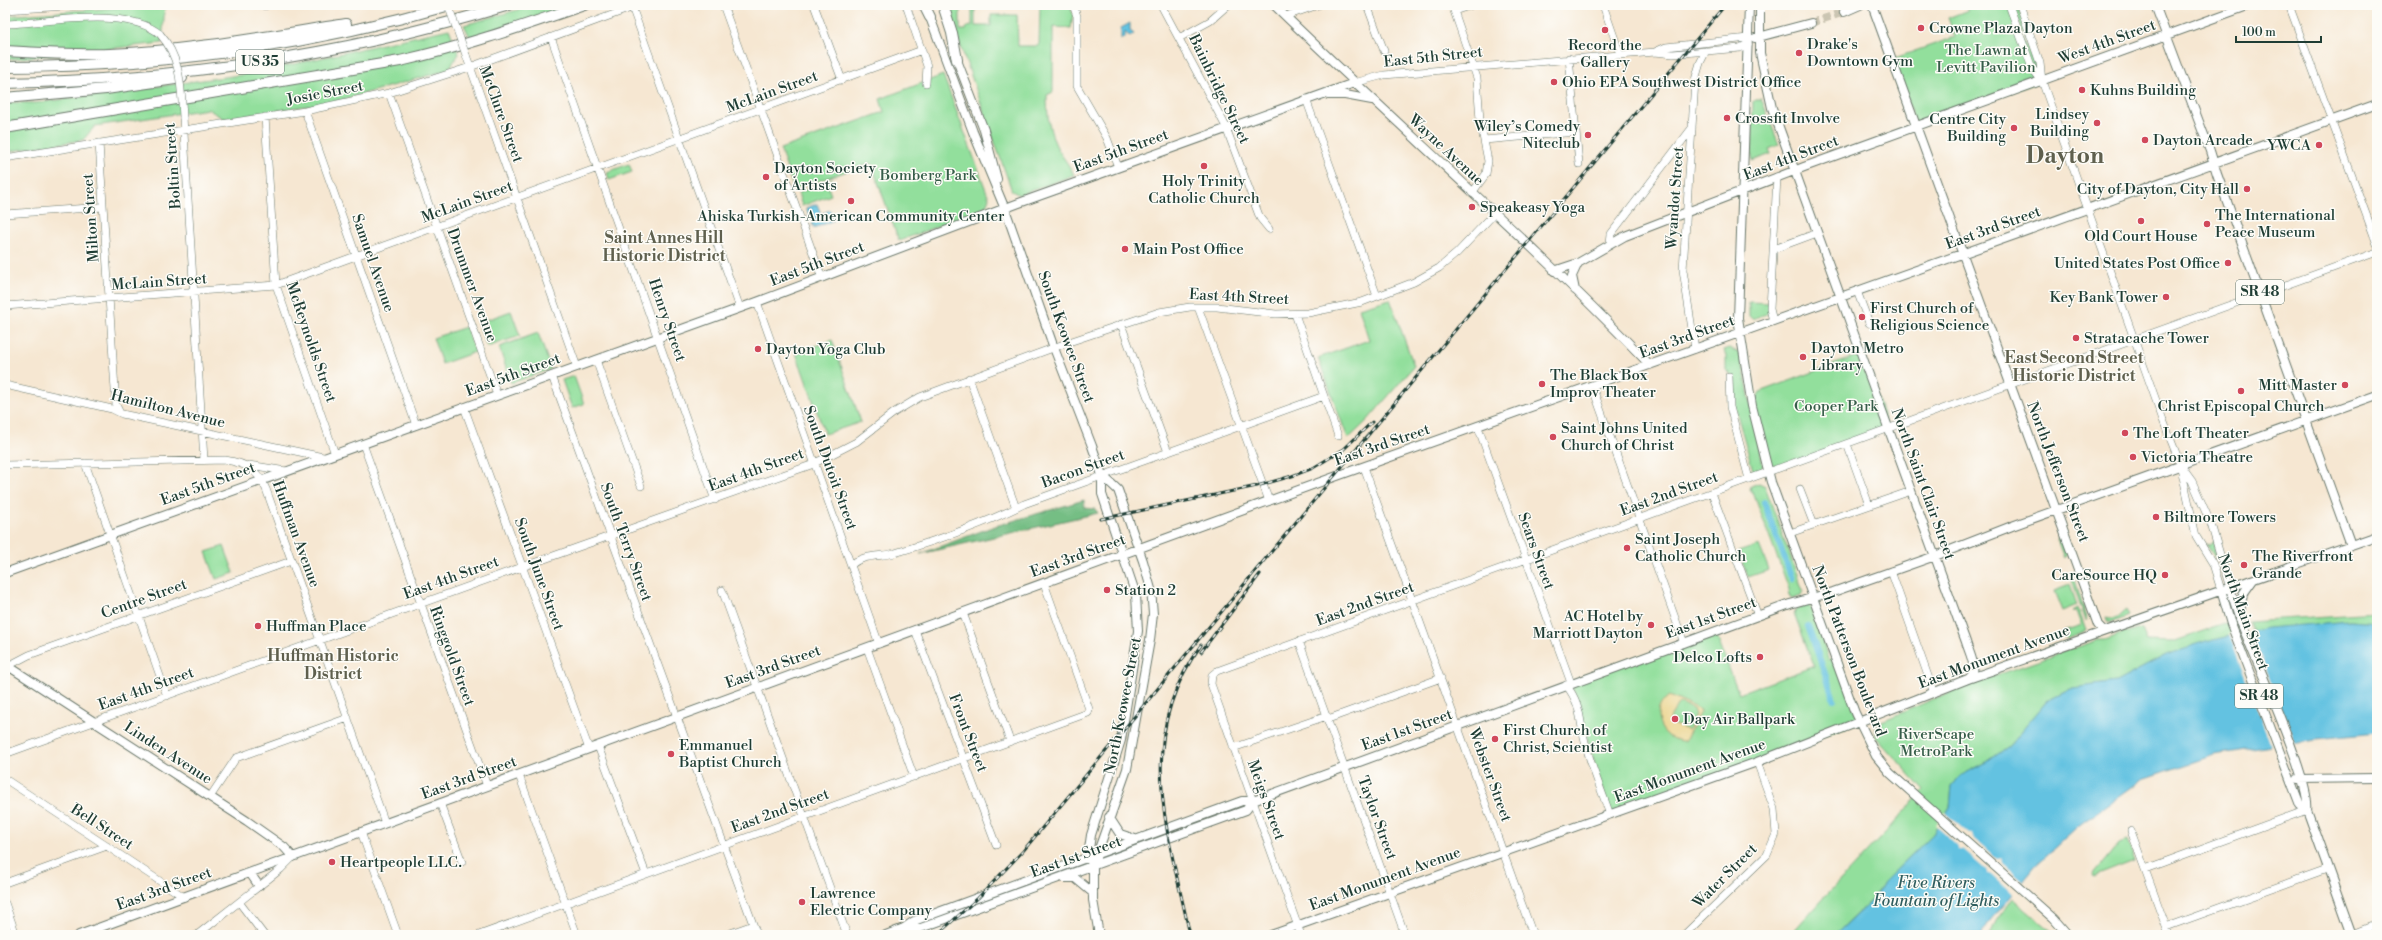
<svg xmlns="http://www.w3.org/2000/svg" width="2382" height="940" font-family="'Libre Bodoni',serif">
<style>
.green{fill:#92df9c;stroke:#588e68}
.forest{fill:#75be84;stroke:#4a7e5c}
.sand{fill:#eeda9e;stroke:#868c69;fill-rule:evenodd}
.water{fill:#63c2e1;stroke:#41808a}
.pier{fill:#f6e7d2}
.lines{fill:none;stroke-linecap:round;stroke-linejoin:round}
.canal{stroke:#63c2e1;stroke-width:6}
.major-tunnel{stroke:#cbc5b2;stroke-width:8;stroke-dasharray:8 4;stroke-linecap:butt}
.minor-casing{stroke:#6a786b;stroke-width:8}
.major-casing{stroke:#6a786b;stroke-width:10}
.highway-casing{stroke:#6a786b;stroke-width:12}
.minor{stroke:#fff;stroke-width:7}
.major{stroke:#fff;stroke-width:8}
.highway{stroke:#fff;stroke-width:10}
.rail-casing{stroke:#1f3d34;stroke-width:3}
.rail{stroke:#fdfcf7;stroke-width:1.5;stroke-dasharray:4.5;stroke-linecap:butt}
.minor-bridge-casing{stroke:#6a786b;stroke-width:8;stroke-linecap:butt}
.minor-bridge{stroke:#fff;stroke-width:7}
.poi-dot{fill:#d1495b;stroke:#fdfcf7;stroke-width:1.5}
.labels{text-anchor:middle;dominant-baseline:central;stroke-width:3;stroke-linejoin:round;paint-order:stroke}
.shield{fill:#fdfcf7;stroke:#62766e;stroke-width:1}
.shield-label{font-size:14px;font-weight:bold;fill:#1f3d34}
.poi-label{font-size:15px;fill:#1f3d34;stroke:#fdfcf7;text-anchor:start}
.street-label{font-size:15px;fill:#1f3d34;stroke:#fdfcf7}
.park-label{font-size:15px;fill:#365d49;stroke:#fdfcf7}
.neighbourhood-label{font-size:16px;font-weight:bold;fill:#5f604e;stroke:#fdfcf7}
.water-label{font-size:16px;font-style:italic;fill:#305e5f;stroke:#fdfcf7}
.town-label{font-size:23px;font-weight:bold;fill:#5f604e;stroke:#fdfcf7}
</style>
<rect width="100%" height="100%" fill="#fdfcf7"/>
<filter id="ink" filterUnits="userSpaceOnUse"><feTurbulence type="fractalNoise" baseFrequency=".025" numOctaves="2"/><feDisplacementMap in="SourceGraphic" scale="8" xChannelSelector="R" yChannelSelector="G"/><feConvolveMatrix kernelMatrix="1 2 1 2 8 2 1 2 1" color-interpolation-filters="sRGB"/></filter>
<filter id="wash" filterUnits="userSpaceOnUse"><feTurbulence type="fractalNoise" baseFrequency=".012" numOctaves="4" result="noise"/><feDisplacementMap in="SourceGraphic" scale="16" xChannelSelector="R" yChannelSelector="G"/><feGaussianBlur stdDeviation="0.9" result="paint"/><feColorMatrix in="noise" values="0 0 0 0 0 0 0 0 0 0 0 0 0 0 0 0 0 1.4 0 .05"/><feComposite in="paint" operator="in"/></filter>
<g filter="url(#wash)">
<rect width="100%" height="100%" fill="#f6e7d2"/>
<!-- green -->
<path class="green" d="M153 5H165L162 43 5 60V16Z
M535 5H576L470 37 464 25Z
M946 5H956V9H960V30H966L967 27 972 26V5H975V26H991V15H1017L1018 46H1039L1040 5H1070L1073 15 1071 28 1053 27V92L1047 95C1047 114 1049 134 1059 151 1064 159 1070 166 1074 175L1019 195 1012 191Z
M1967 5H2009L2013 20 2042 81 1916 126 1892 59 1955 37 1948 18 1968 10Z
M2012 5H2016L2020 13 2036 67Z
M449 29 459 54 448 70 338 101 224 119 208 109 95 126 83 140 5 152V102L36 103 254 73Z
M943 75 989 198 985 208 899 241 871 163 794 189 780 149 884 112 880 99Z
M1761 98 1779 145 1769 149 1771 154 1752 161 1753 101Z
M629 164 632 172 609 180 607 172Z
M833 179 835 184 828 187 831 195 802 206 798 193Z
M1390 299 1414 366 1367 421 1348 439 1318 358 1369 340 1359 308Z
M1749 302 1770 303 1769 313 1752 319 1749 316Z
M511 311 520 336 487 347 478 323Z
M466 327 475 352 442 364 433 338Z
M538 333 551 369 511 383 499 347Z
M832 340 861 422 825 434 796 353Z
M1730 348 1738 352 1741 356 1763 466 1761 472 1757 473 1753 470 1735 407 1734 378 1726 370V356L1724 350Z
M1862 354 1888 429 1767 472 1752 406 1760 392Z
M574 376 584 404 572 408 562 380Z
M1759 483 1765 486 1803 591 1801 595 1793 598 1790 597 1789 589 1754 495 1750 490 1751 486Z
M2061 539 2067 555 2064 558 2057 540Z
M2213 541 2217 559H2216L2206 544 2210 545Z
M1759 545 1769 570 1748 577 1738 552Z
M224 546 234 573 216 579 206 552Z
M2071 578 2075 580 2088 621H2086Z
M2070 585 2077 605 2062 611 2054 591Z
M1808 605 1811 608 1829 660 1835 657 1860 722 1610 815 1571 683 1715 632 1739 694 1814 666 1794 613 1798 609Z
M2078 608 2086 631 2067 638 2063 636 2062 631 2081 625 2076 611H2073Z
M2126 609 2128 615 2108 623 2106 617C2117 621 2120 613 2126 609Z
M2377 613V623L2349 621 2253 631 2248 621Z
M2228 623 2233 635 2166 655 2116 682 2073 688 2047 701 2009 746 1987 762 1960 776 1952 786 1950 807 1933 834 1884 882 1876 895 1835 935H1790C1833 885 1881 840 1924 790L1876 737V727L1882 721 1957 689 2098 640H2105L2136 629 2141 630 2146 641 2171 642Z
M2127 840 2135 861 2094 877 2093 875 2119 843Z
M2012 898 2055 935H1990L1996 921Z"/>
<!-- forest -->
<path class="forest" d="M1084 500V508L1095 509 1098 513 920 554 992 527Z"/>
<!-- sand -->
<path class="sand" d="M1669 696 1701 710 1685 741C1661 742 1647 711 1669 696ZM1679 703 1693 709 1695 715 1688 730 1670 723 1669 719Z"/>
<!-- water -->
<path class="water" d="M1130 23V31L1134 34 1130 37 1125 32V36L1121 40V28Z
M817 204 821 214 830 210 834 220 814 228 806 208Z
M2350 621 2377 623V733L2316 739 2214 755 2143 779 2078 826 2036 865 1988 923 1982 935H1835L1876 896 1884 882 1933 834 1950 807 1952 786 1960 776 1987 762 2009 746 2047 701 2073 688 2116 682 2166 655 2213 640 2267 628Z"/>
<!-- pier -->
<path class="pier" d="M2250 629 2295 744 2272 748 2229 634Z
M1944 812 1969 834H1973L1974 838 1997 859 2002 858V863L2024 882 2014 895 1992 875H1987V871L1963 850H1958V846L1936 826Z"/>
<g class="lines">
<!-- canal -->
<path class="canal" d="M1764 502 1792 579
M1808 626 1834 699"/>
</g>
</g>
<g filter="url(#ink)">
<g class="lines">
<!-- major-tunnel -->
<path class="major-tunnel" d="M1811 23 1844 12"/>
<!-- minor casing -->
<g class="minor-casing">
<path id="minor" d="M265 5V6
M723 5 822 278
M814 5 842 80
M906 5 927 66 926 83
M1073 5 1077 16V86L1107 138 1118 167
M1161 5 1225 125 1260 218 1269 229
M1367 5 1384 51
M1452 5 1477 78 1480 120 1488 161 1486 174 1472 193
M1603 5 1620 54
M2009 5 2032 68 2041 80
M2020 5 2040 63 2042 81 2163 420 2181 466 2192 481 2211 524 2230 588
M2289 5 2377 244
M632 7 740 308
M5 10 81 5
M1454 11 1472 5
M1286 16 1318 5
M5 24C48 23 126 6 160 34
M551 37 715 500
M1179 38 1210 21 1228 5
M1655 52 1666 47 1748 38
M466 55 577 367
M1569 58 1579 164
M1354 83 1384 75 1655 52 1673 54 1740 48 1748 44
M389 93 497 395
M1306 99 1377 296
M305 111 416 425
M183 117 204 460
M265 117 276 285 335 454
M1484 140 1576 132
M99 143 116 405 119 411
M5 158 305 111 389 93 470 67 639 5
M5 214 103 207
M1610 243 1611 234 1692 128
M1774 249 1817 233
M1857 291 1869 323 1873 325
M757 302 879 644
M5 306 276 285 922 50
M1198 307 1269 501
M1295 314 1338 436
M1773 321 1770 309 1777 177
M1121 324 1168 452
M1695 349 1683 270 1695 80 1700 63 1706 51
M596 360 641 486
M552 376 757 935
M1729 376 1730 407 1749 479
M969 378 1016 508
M5 385 112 409 122 414 323 457
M1592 386 1684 643
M464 407 589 749
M1478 427 1571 683
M363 444 487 786
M1847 444 1869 505
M85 463 167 696
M5 465 225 460C246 463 258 470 266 489L385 823
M249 465 286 471
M1364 467 1533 935
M2181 468 2196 536 2213 564 2221 590
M1800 489 1814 525
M1712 493 1758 616
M1790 533 1911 491
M851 565C863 554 880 557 895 553 938 540 984 524 1024 504L1324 396
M1891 571 1934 693
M722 590 847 935
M963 613 1010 741
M915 630 996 845
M1299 641 1405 935
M867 648 914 777
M8 666 29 655 291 561
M1566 685C1582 705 1579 720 1585 742 1591 767 1602 791 1610 815
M1328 719 1441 678
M598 746 646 874
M1233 748 1327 716
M5 754 522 567 811 465 856 442 895 412 920 397 1072 341 1159 312 1190 307H1217L1276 314 1308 313 1362 302 1414 282 1439 268 1457 253 1494 214
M519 775 577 935
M5 779 184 897
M210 797 236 758 348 718
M440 803 462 862
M2131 831 2169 935
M361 832 398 935
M2145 869 2307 810
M5 883 107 846
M239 902 264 935
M5 903 16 935
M2166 927 2327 869
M197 935 281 869 293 857
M479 935 1088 713 1089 709 1044 583
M725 935 753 925
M1301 935 1211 684 1212 675 1217 671 2377 252
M1684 935 1767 855 1776 834 1774 809 1757 762
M2350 935 2377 924"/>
</g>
<!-- major casing -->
<g class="major-casing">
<path id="major" d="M1274 5C1398 126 1530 240 1650 365
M1749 5 1738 318 1752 406 1771 482 1855 713 1876 756 1890 773 2054 919 2068 935
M1760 5V53L1772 108 1966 642C1969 653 1980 671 1968 679
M1872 5 2098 625 2104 631
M2155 5 2210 151 2217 174 2351 545
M928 12 973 132 1005 209 1054 348 1092 446 1102 475V494L1136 595 1138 631 1121 740 1091 835 1088 856 1093 866
M1844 12 1860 5
M1755 38 1811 23
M955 55 984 130 997 179
M1328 95H1345L1372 100
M1554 271 1578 263 1625 236 1804 167 2250 5
M1575 290 1572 276 1578 263
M5 573 757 302 1019 203 1354 83
M2230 588C2235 604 2240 621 2247 637 2259 668 2312 785 2307 810L2352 935
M2221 590 2231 624 2300 805 2307 810
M2240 613 2243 594 2253 580
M5 664 247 821 284 847 293 857
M2298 779 2377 778
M1109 817 1120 834 1135 839
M250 873 259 886
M1064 878H1075L1093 893
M904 928 918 929 1246 810 1253 801
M79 935 1337 476 2015 235 2377 104
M886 935 904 928 914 921 1242 801H1253L1790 604 1833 592 1935 556 2012 526 2377 395
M1099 935 1093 900V866L1127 769 1150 640 1153 614 1151 589 1143 561 1118 490 1102 475
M1271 935 1757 762 1968 679 2377 536"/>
</g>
<!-- highway casing -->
<g class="highway-casing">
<path id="highway" d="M924 5 930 17
M943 5 952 33 957 60
M5 51C40 53 76 55 111 54 190 51 268 36 346 24
M5 67C155 67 306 47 450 5
M5 83C176 80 346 55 509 5
M5 98 106 89 182 78
M5 128 400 61C463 47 523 26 584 5"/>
</g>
<!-- minor -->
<use href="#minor" class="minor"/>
<!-- major -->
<use href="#major" class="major"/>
<!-- highway -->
<use href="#highway" class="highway"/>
<!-- rail casing -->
<g class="rail-casing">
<path id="rail" d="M1101 519 1257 486 1292 476 1313 468 1344 449 1372 422
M1201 652 1260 574
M937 935 978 898 1023 851 1725 5
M1190 935C1168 832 1133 739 1201 645"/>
</g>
<!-- rail -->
<use href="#rail" class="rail"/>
<!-- minor-bridge casing -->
<g class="minor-bridge-casing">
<path id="minor-bridge" d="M448 5 466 55
M160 34C181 58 181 86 183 117"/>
</g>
<!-- minor-bridge -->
<use href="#minor-bridge" class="minor-bridge"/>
</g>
</g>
<!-- markers -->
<g class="poi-dot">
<circle cx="1921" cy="28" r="4"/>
<circle cx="1605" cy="30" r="4"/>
<circle cx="1799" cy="53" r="4"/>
<circle cx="1554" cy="82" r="4"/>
<circle cx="2082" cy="90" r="4"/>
<circle cx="1727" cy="118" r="4"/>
<circle cx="2097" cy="123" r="4"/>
<circle cx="2014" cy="128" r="4"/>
<circle cx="1588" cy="135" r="4"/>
<circle cx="2145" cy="140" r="4"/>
<circle cx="2319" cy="145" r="4"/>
<circle cx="1204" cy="166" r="4"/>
<circle cx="766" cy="177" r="4"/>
<circle cx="2247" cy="189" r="4"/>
<circle cx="851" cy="201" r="4"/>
<circle cx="1472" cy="207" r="4"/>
<circle cx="2141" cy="221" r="4"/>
<circle cx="2207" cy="224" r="4"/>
<circle cx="1125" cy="249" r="4"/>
<circle cx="2228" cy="263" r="4"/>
<circle cx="2166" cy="297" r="4"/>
<circle cx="1862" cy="317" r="4"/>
<circle cx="2076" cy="338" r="4"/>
<circle cx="758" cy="349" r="4"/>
<circle cx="1803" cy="357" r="4"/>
<circle cx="1542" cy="384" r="4"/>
<circle cx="2345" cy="385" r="4"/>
<circle cx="2241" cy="391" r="4"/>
<circle cx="2125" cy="433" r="4"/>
<circle cx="1553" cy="437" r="4"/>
<circle cx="2133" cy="457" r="4"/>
<circle cx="2156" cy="517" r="4"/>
<circle cx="1627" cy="548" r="4"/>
<circle cx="2244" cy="565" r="4"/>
<circle cx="2165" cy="575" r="4"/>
<circle cx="1107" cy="590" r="4"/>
<circle cx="1651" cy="625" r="4"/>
<circle cx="258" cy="626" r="4"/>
<circle cx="1760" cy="657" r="4"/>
<circle cx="1675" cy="719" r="4"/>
<circle cx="1495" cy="739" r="4"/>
<circle cx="671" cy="754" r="4"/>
<circle cx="332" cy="862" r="4"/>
<circle cx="802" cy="902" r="4"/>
</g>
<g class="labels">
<!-- shield labels -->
<g class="shield">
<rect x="236" y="50" width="48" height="24" rx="3"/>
<rect x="2236" y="280" width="48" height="24" rx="3"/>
<rect x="2235" y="684" width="48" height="24" rx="3"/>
</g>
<g class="shield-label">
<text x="260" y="62">US 35</text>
<text x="2260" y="292">SR 48</text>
<text x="2259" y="696">SR 48</text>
</g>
<!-- poi labels -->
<g class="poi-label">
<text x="1929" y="28">Crowne Plaza Dayton</text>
<text x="1807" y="44">Drake's<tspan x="1807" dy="17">Downtown Gym</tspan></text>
<text x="1605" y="45" text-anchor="middle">Record the<tspan x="1605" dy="17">Gallery</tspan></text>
<text x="1562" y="82">Ohio EPA Southwest District Office</text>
<text x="2090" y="90">Kuhns Building</text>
<text x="2089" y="114" text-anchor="end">Lindsey<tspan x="2089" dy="17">Building</tspan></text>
<text x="1735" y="118">Crossfit Involve</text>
<text x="2006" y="119" text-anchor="end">Centre City<tspan x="2006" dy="17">Building</tspan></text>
<text x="1580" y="126" text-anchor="end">Wiley’s Comedy<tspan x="1580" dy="17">Niteclub</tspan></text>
<text x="2153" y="140">Dayton Arcade</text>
<text x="2311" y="145" text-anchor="end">YWCA</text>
<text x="774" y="168">Dayton Society<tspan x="774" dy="17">of Artists</tspan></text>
<text x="1204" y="181" text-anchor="middle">Holy Trinity<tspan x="1204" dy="17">Catholic Church</tspan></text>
<text x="2239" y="189" text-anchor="end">City of Dayton, City Hall</text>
<text x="1480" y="207">Speakeasy Yoga</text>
<text x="2215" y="215">The International<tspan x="2215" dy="17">Peace Museum</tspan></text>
<text x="851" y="216" text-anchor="middle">Ahiska Turkish-American Community Center</text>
<text x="2141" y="236" text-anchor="middle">Old Court House</text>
<text x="1133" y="249">Main Post Office</text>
<text x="2220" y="263" text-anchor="end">United States Post Office</text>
<text x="2158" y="297" text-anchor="end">Key Bank Tower</text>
<text x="1870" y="308">First Church of<tspan x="1870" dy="17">Religious Science</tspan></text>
<text x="2084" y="338">Stratacache Tower</text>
<text x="1811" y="348">Dayton Metro<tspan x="1811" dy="17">Library</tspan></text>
<text x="766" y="349">Dayton Yoga Club</text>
<text x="1550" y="375">The Black Box<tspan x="1550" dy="17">Improv Theater</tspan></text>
<text x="2337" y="385" text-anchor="end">Mitt Master</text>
<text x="2241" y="406" text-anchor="middle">Christ Episcopal Church</text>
<text x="1561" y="428">Saint Johns United<tspan x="1561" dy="17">Church of Christ</tspan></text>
<text x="2133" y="433">The Loft Theater</text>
<text x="2141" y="457">Victoria Theatre</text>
<text x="2164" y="517">Biltmore Towers</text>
<text x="1635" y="539">Saint Joseph<tspan x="1635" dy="17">Catholic Church</tspan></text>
<text x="2252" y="556">The Riverfront<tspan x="2252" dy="17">Grande</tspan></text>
<text x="2157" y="575" text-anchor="end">CareSource HQ</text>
<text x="1115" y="590">Station 2</text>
<text x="1643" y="616" text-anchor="end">AC Hotel by<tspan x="1643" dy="17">Marriott Dayton</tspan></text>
<text x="266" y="626">Huffman Place</text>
<text x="1752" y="657" text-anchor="end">Delco Lofts</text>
<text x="1683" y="719">Day Air Ballpark</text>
<text x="1503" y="730">First Church of<tspan x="1503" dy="17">Christ, Scientist</tspan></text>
<text x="679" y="745">Emmanuel<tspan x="679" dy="17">Baptist Church</tspan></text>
<text x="340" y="862">Heartpeople LLC.</text>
<text x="810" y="893">Lawrence<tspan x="810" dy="17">Electric Company</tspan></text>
</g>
<!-- street labels -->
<g class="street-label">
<text transform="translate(2107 42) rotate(-20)">West 4th Street</text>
<text transform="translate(1433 57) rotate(-6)">East 5th Street</text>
<text transform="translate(1219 89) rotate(64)">Bainbridge Street</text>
<text transform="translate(772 92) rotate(-20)">McLain Street</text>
<text transform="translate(325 93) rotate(-11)">Josie Street</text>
<text transform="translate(501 114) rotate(70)">McClure Street</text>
<text transform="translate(1446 150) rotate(43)">Wayne Avenue</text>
<text transform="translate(1121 151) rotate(-20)">East 5th Street</text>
<text transform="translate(1791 158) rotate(-21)">East 4th Street</text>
<text transform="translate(173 166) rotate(-94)">Boltin Street</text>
<text transform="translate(1675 198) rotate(-86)">Wyandot Street</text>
<text transform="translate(467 202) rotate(-20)">McLain Street</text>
<text transform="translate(91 218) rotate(-94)">Milton Street</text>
<text transform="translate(1993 228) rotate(-20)">East 3rd Street</text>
<text transform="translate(373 263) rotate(71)">Samuel Avenue</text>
<text transform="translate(817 264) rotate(-21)">East 5th Street</text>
<text transform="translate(159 282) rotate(-4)">McLain Street</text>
<text transform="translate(472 285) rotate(70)">Drummer Avenue</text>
<text transform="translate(1239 297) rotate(3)">East 4th Street</text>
<text transform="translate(667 320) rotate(71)">Henry Street</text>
<text transform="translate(1066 337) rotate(70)">South Keowee Street</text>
<text transform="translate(1687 337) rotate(-20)">East 3rd Street</text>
<text transform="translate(311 342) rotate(71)">McReynolds Street</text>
<text transform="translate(513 375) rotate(-20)">East 5th Street</text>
<text transform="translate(168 409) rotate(14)">Hamilton Avenue</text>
<text transform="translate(1382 445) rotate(-19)">East 3rd Street</text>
<text transform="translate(830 468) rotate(70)">South Dutoit Street</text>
<text transform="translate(1083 469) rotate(-20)">Bacon Street</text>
<text transform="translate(756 470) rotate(-20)">East 4th Street</text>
<text transform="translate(2058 472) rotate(69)">North Jefferson Street</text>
<text transform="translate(208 484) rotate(-20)">East 5th Street</text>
<text transform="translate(1923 484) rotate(70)">North Saint Clair Street</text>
<text transform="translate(1669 494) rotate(-20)">East 2nd Street</text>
<text transform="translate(296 534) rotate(70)">Huffman Avenue</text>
<text transform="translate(626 542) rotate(70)">South Terry Street</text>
<text transform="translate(1536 551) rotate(70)">Sears Street</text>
<text transform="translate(1078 556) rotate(-20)">East 3rd Street</text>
<text transform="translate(539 574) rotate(70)">South June Street</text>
<text transform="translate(451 578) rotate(-20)">East 4th Street</text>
<text transform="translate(144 599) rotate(-20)">Centre Street</text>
<text transform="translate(1365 604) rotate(-20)">East 2nd Street</text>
<text transform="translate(2243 612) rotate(70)">North Main Street</text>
<text transform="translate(1711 618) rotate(-20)">East 1st Street</text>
<text transform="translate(1849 651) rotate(69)">North Patterson Boulevard</text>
<text transform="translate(452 656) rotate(70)">Ringgold Street</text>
<text transform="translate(1994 657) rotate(-20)">East Monument Avenue</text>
<text transform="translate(773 667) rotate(-20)">East 3rd Street</text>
<text transform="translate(146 689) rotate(-20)">East 4th Street</text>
<text transform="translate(1123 706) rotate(-79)">North Keowee Street</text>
<text transform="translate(1407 730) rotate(-20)">East 1st Street</text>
<text transform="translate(968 733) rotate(69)">Front Street</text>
<text transform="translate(168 753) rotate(33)">Linden Avenue</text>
<text transform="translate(1690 771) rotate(-20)">East Monument Avenue</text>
<text transform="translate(1490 775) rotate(70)">Webster Street</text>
<text transform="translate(469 778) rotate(-20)">East 3rd Street</text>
<text transform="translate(1266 800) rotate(70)">Meigs Street</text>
<text transform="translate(780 811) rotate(-20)">East 2nd Street</text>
<text transform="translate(1377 818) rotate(70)">Taylor Street</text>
<text transform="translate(102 827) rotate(33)">Bell Street</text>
<text transform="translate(1076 857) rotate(-20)">East 1st Street</text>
<text transform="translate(1725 876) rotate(-45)">Water Street</text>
<text transform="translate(1385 879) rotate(-20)">East Monument Avenue</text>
<text transform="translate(164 889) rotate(-20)">East 3rd Street</text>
</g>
<!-- park labels -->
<g class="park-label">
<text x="1986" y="50">The Lawn at<tspan x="1986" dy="17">Levitt Pavilion</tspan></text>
<text x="928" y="175">Bomberg Park</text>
<text x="1836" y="406">Cooper Park</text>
<text x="1936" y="734">RiverScape<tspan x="1936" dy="17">MetroPark</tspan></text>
</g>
<!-- neighbourhood labels -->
<g class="neighbourhood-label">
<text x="664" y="238">Saint Annes Hill<tspan x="664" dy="18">Historic District</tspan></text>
<text x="2074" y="358">East Second Street<tspan x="2074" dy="18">Historic District</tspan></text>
<text x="333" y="656">Huffman Historic<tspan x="333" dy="18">District</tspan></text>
</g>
<!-- water labels -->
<g class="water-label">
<text x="1936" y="883">Five Rivers<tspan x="1936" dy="18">Fountain of Lights</tspan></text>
</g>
<!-- town labels -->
<g class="town-label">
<text x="2065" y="156">Dayton</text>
</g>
</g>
<!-- margin -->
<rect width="2382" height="940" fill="none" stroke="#fdfcf7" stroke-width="20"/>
<!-- scale -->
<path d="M2236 36v6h85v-6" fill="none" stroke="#1f3d34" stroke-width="2"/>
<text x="2242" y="36" font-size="12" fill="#1f3d34" stroke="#fdfcf7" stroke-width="3" paint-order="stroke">100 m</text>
</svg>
